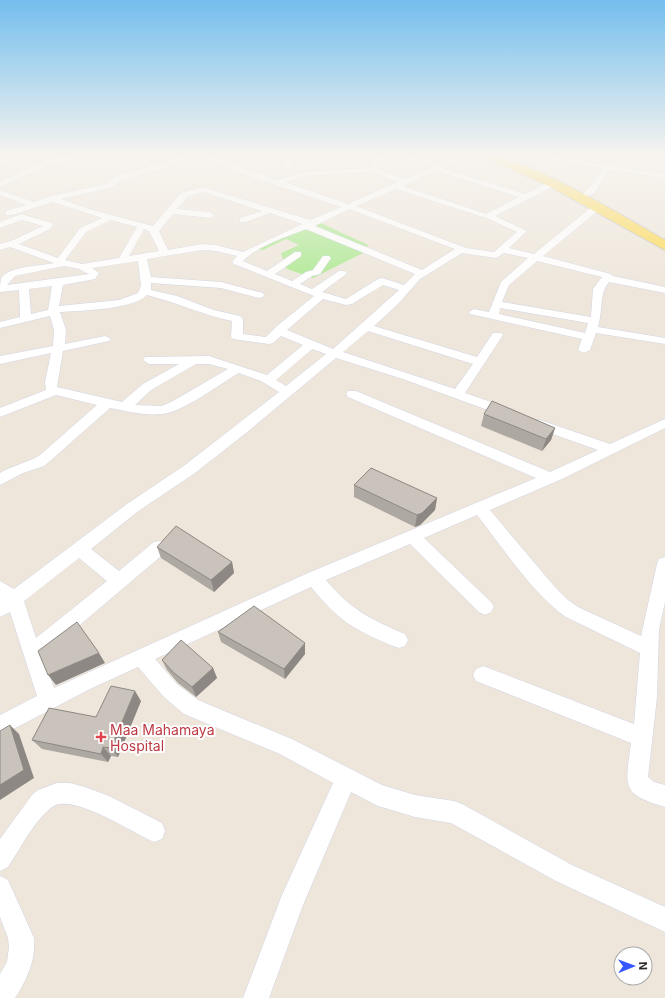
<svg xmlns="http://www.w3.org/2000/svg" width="665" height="998" font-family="Inter,sans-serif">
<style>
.green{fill:#aee993}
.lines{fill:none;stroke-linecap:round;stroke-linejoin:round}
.street-casing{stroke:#d1d4e5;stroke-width:1}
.primary-casing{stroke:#c8c8c8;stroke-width:2}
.street{fill:#fff;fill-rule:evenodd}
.primary{fill:#fcd952;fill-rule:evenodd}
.wall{fill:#ada8a1}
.shaded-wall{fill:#8d8883}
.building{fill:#c9c3bb;stroke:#8d8883}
.health-dot{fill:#e0444e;stroke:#fff;stroke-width:1.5}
.labels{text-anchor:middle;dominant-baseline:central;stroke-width:4;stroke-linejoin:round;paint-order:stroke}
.near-health-label{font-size:14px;fill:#be3a42;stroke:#fff;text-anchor:start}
</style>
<rect width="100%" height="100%" fill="#eee6db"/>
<!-- green -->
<path class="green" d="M321 223 368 245 363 253 313 278 287 269 281 253 299 245 286 239 263 250 255 249 270 241Z"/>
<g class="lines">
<!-- street casing -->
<g class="street-casing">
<path id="street" d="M21 154H30L0 167V162Z
M79 154H92L48 165 0 187V182L43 161Z
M153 154H161L150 162 158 165 185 154H194L170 167 122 180 111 188 61 199 89 209 153 226 181 193 203 187 310 220 341 207 232 170 199 154H207L277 180 305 172 370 168C372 158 381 153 391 154L378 163 377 169 404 179 435 166 398 156V154C413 154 430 163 441 163 451 163 459 154 471 154L443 168 525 194 550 181H556V185L495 216 527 231 509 248 534 254 595 204H601V208L543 256 611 274 613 276 665 287V293L609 282C599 294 603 311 598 327L665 338V344L596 333 590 350 584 353 578 350 582 339 470 314 469 312 474 309 489 312 501 282 528 258 504 253 496 258 462 253 420 279 398 304 374 326 477 357 493 333H501L503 335 465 393 514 410 516 413 514 416H504L403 379 336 358 246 433 195 473 137 512 91 549 119 571 154 542 160 541 166 542 168 547 166 552 43 656 54 688 308 573 536 478 348 397 346 394 348 391H356L550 472 598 450 530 426 528 423 530 420H540L610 444 665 419V428L562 479 490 510 554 586 568 600 578 607 641 636 657 564 659 559 665 557V602L659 629 657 697 648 777 654 782 665 785V807C619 794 626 785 631 743L476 681 473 675 476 669 483 666 634 724 640 653 566 617C534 595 502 547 477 515L424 538 491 602 494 607 491 612 485 615 479 612 410 544 326 580C351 610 370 619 405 634L408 640 405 646 399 648 393 646C353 629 339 621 311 587L155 659 177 684 198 700 294 740 382 785 415 795 454 801 462 804 572 865 665 907V932L556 881 451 823 415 817 378 806 351 792 303 905 269 998H243L282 895 333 783 280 754 184 714 164 697 138 667 90 689 0 736V715L37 696 10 612 0 617V581L14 589 127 504 185 465 279 392 261 381 239 373C221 383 182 413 162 414 144 416 127 411 110 408L50 461 44 466 23 473 0 485V473C13 465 28 463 40 455L97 405 56 395 0 417V408L46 390 45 382 51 353 0 364V356L53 346 54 330 50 316 0 328V322L20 317 19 290 0 292C0 288 0 283 1 279 6 266 41 266 54 263L10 247 0 250V244L11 241 43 226 22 220 0 228V222L21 214 52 223 53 225 50 229 19 244 58 258 80 228 102 218 53 202 12 215H6V211L26 205 0 195V190L34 202 51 196 105 184 116 176 150 167 141 162ZM436 171 519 197 486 214 403 186ZM372 172 397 182 348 204 285 182 305 176ZM396 189 489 219 517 232 494 252 466 248 356 206ZM203 192 262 211 240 218V222H246L270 213 302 224 243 252 216 245 202 244 168 250 159 231 173 214 210 218 214 215 210 212 177 209 187 197ZM349 209 455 249 422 270 315 226ZM111 220 137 227 119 258 82 264 65 260 86 232ZM144 229 149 231 159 251 129 256ZM306 229 415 274 404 285 382 278 378 279 346 299 322 292 345 275 347 273 345 271H339L312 289 300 284 312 276 320 274 331 258 329 256H323L313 270 306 272 292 281 275 274 301 256V252H295L267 271 243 261C259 245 286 237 306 229ZM202 250 216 251 237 256 232 262 234 264 314 296 277 326 266 337 243 334V319L240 316 214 310 177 296 151 290V283L221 288 259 298 263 297 264 295 263 293 221 282 151 277 147 259ZM138 261 141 286 138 293 119 300 59 306 63 285 95 279 99 273 92 268ZM537 261 602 277 593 289 591 317 502 302 509 285ZM64 266 79 269 89 274 7 285 15 276ZM383 285 399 290 333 349 287 330 323 299 346 305 352 304ZM52 286 48 310 31 314 29 289ZM147 295C176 302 203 315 232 321L231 337 233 339 269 344 273 343 281 336 303 345 267 375 209 356 145 357 143 360 149 364H179L143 384 122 402 57 387 63 351 109 341 111 339 105 336 65 344 66 330 60 312C79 311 135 309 147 295ZM500 308 588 323 585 333 499 314ZM368 331 473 364 455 389 343 352ZM312 349 326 354 286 386 276 380ZM196 364H209L228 369 173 401 162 406 135 405 151 390ZM79 558 107 581 36 638 24 601Z
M293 154H301L294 159 290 169H284L283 167 288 156Z
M523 154H538L665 174V178L610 170 594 193 582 200 578 198 588 189 603 168 526 156Z
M57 783H70L85 787 109 796 162 823 165 831 162 839 154 842C134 834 72 792 52 807 33 822 21 848 8 867L0 871V839L32 795 38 790Z
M0 876 8 880 34 938C36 960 27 979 15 998H0V974L7 962 9 947 8 938 0 917Z"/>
</g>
<!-- primary casing -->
<g class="primary-casing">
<path id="primary" d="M477 154C515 150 628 219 665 240V250L549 186Z"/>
</g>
<!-- street -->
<use href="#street" class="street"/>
<!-- primary -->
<use href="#primary" class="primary"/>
</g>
<!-- wall -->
<path class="wall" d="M484 414 555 428 551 440 542 451 481 426Z
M354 485 437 498 435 510 420 525 415 527 354 497Z
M157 547 232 562 234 573 214 592 161 558Z
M218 632 305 643V654L285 679 221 642Z
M162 660 213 668 217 678 196 697 178 683 167 670Z
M141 701 118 757 111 756 108 762 42 749 32 740 96 717Z"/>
<!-- shaded-wall -->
<path class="shaded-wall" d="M555 428 551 440 542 451 546 439Z
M437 498 435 510 420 525 415 527 417 515Z
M232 562 234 573 214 592 211 580Z
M305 643V654L285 679 284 669Z
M99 653 105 663 56 685 48 675Z
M213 668 217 678 196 697 192 687Z
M135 691 141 701 118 757 111 748Z
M10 725 19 734 34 778 0 800V785Z
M103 747 111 756 108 762 101 754Z"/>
<!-- building -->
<path class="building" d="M492 401 555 428 546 439 484 414Z
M371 468 437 498 422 513 417 515 354 485Z
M176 526 232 562 211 580 157 547Z
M254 606 305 643 284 669 218 632Z
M77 622 99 653 48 675 38 651Z
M181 640 213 668 192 687 174 673 162 660Z
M111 686 135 691 111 748 103 747 101 754 32 740 49 708 96 717Z
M10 725 24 770 0 785V731Z"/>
<!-- sky -->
<linearGradient id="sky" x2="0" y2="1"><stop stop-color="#74beee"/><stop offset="0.53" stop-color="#f7f4ef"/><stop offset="1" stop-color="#f7f4ef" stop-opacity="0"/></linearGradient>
<rect width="665" height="293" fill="url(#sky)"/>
<!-- markers -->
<path class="health-dot" d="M99 731h4v4h4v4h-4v4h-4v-4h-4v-4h4z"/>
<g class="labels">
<!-- near-health labels -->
<g class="near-health-label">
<text x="110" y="729">Maa Mahamaya<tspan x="110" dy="16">Hospital</tspan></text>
</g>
</g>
<!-- north arrow -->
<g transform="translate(633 966) rotate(89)"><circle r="19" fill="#ffffff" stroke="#aaaaaa"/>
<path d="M0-3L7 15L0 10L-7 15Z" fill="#3757ff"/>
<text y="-6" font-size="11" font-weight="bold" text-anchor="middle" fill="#2b2b2b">N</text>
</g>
</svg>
